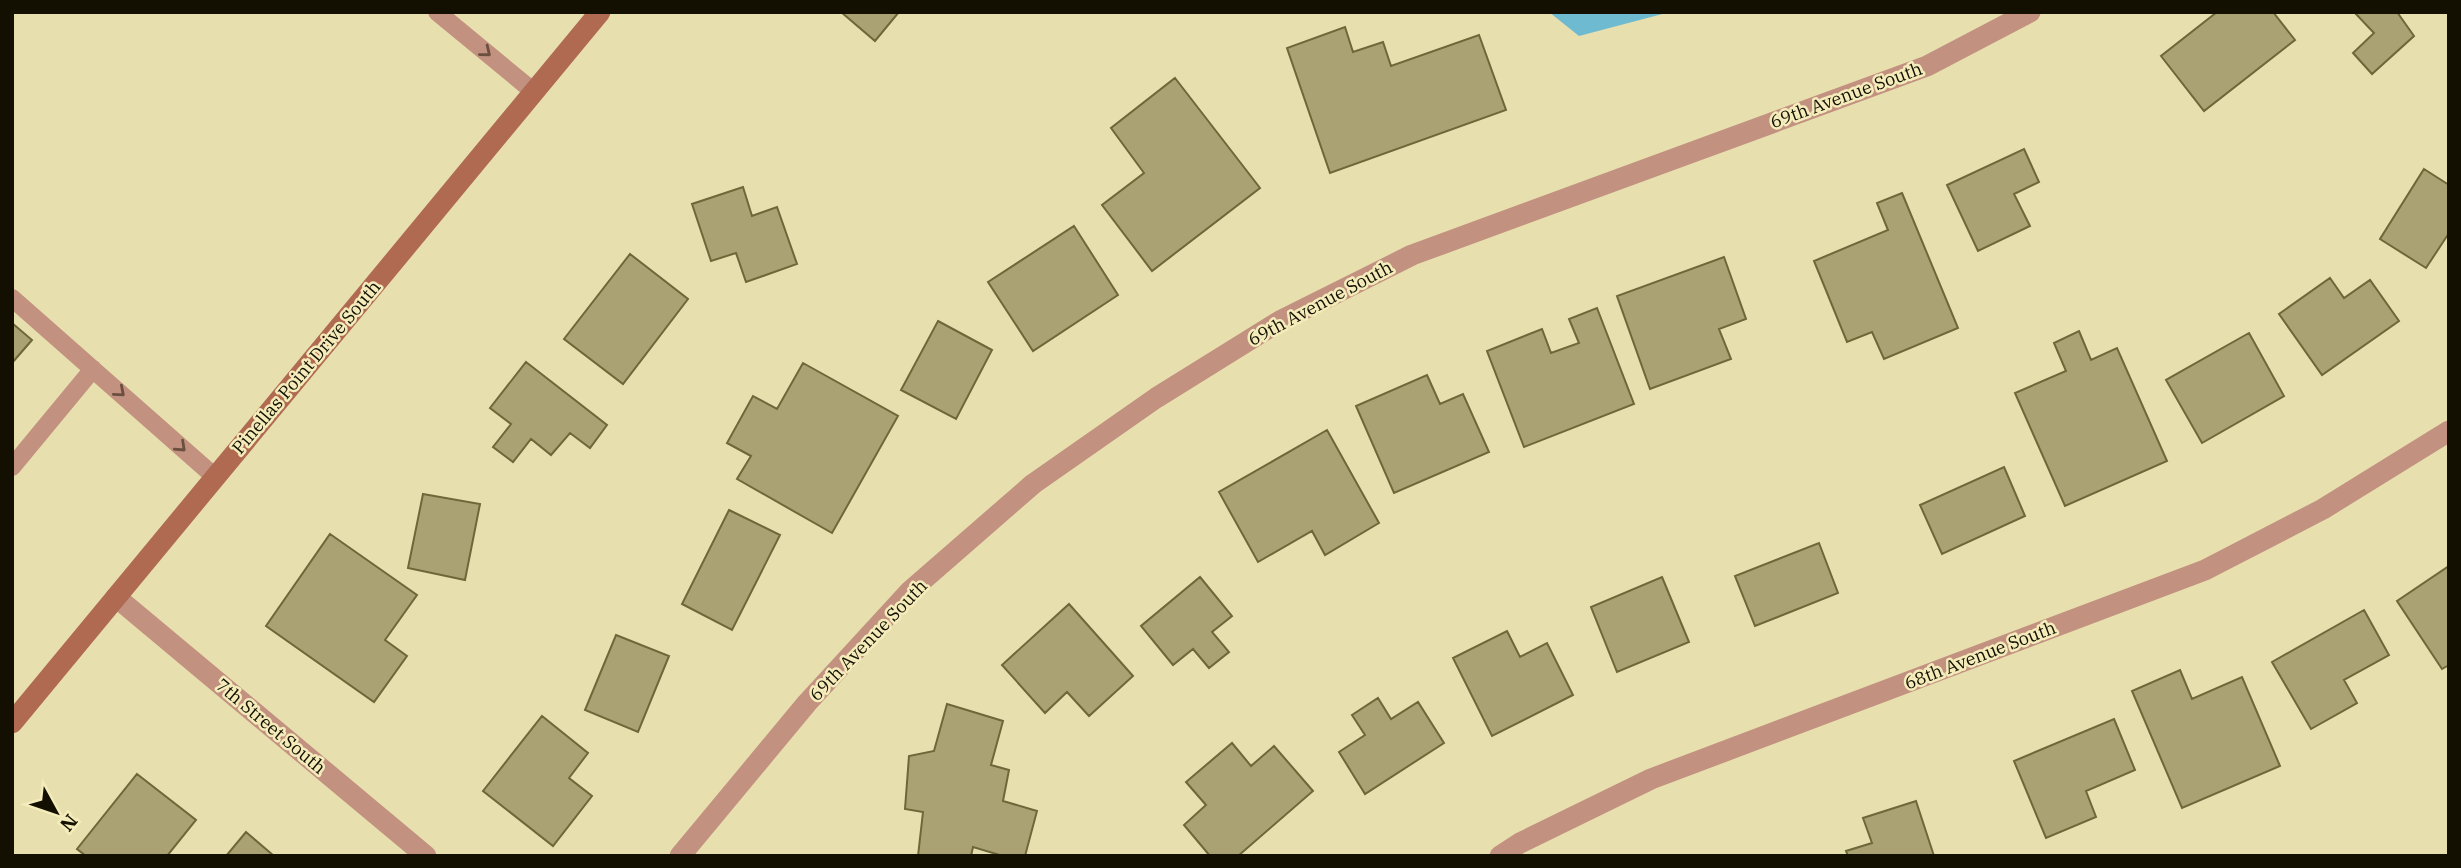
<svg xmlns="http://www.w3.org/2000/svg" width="2461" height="868" font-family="'IBM Plex Serif',serif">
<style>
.water{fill:#6ebad1}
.building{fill:#aaa273;stroke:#6e6739;stroke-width:2}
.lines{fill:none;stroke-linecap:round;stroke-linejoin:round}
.lane{stroke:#c29180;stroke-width:18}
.street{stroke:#c29180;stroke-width:21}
.secondary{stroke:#b06a52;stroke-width:21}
.oneway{stroke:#6b5040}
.labels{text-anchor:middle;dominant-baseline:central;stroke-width:5;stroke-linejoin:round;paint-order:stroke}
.street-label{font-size:18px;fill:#141001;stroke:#f5ecbb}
</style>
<rect width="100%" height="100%" fill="#e8dfae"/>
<!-- water -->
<path class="water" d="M1549 12H1670L1579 36Z"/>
<!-- building -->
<path class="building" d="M841 12H899L875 41Z
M2217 12H2273L2295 40 2204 111 2161 56Z
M2354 12H2397L2414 36 2372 74 2353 53 2374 33Z
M1345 27 1353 52 1383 42 1391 66 1479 35 1506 110 1330 173 1287 48Z
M1175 78 1260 188 1152 271 1102 205 1144 173 1111 128Z
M2024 149 2039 182 2014 194 2030 226 1978 251 1947 185Z
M2424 169 2449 185V233L2426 268 2380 239Z
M743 187 752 216 777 207 797 264 746 282 736 253 711 261 692 204Z
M1902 193 1958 328 1884 359 1872 332 1847 342 1814 261 1888 230 1877 203Z
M1074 226 1118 295 1033 351 988 282Z
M630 254 688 299 623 384 564 339Z
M1724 257 1746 319 1719 329 1731 359 1650 389 1617 296Z
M2330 278 2344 298 2370 280 2399 321 2322 375 2279 314Z
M1597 308 1634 404 1524 447 1487 351 1542 329 1551 353 1579 343 1569 319Z
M938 321 992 350 956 419 901 390Z
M12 323 32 340 12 363Z
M2079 331 2091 360 2117 348 2167 461 2065 506 2015 393 2066 371 2054 343Z
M2249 333 2284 396 2202 443 2166 380Z
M526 362 607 425 590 448 570 433 551 455 531 439 513 462 493 447 511 424 490 408Z
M803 363 898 416 832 533 737 479 751 456 727 443 753 396 777 409Z
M1427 375 1440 404 1463 394 1489 452 1394 493 1356 406Z
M1327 430 1379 523 1325 555 1312 531 1258 562 1219 492Z
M2004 467 2025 516 1942 554 1920 505Z
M423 494 480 504 465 580 408 568Z
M729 510 780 535 732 630 682 604Z
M330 534 417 595 385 640 407 656 374 702 266 626Z
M1819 543 1838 593 1755 626 1735 576Z
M2449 566V665L2442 669 2397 601Z
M1200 577 1232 616 1212 632 1229 652 1209 668 1193 649 1173 665 1141 626Z
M1662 577 1689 642 1617 672 1591 607Z
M1069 604 1133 676 1089 716 1067 692 1045 713 1002 665Z
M2364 610 2389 655 2344 680 2357 703 2311 729 2272 662Z
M1507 631 1520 657 1547 643 1573 695 1492 736 1453 658Z
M616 635 669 656 638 732 585 710Z
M2180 670 2192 699 2242 677 2280 766 2182 808 2132 691Z
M1378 698 1391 719 1418 702 1444 743 1365 794 1339 752 1365 735 1352 715Z
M947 704 1003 721 991 765 1009 770 1003 801 1037 811 1025 856H1003L973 847 971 856H918L923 812 905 809 909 756 934 751Z
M542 716 588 753 569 778 592 796 553 846 483 791Z
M2114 719 2135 770 2086 791 2096 817 2046 838 2014 761Z
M1232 743 1251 766 1274 746 1313 791 1238 856H1210L1184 825 1206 805 1186 782Z
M137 774 196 820 167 856H86L77 849Z
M1916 801 1934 856H1848L1846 851 1872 843 1863 818Z
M246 832 274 856H226Z"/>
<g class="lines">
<!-- lane -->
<path class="lane" d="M437 12 534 92
M12 298 215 477
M12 467 93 369"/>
<!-- street -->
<path class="street" d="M116 597 426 856
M680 856 807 703 909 592 1033 484 1156 398 1280 321 1412 255 1927 66 2030 12
M1500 856 1520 843 1651 779 2205 570 2323 509 2449 431"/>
<!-- secondary -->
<path class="secondary" d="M12 723 600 12"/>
</g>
<!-- one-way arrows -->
<defs><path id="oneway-chevron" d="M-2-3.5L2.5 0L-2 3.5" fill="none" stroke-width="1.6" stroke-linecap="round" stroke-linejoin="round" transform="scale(1.75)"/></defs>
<g class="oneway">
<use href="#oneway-chevron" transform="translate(486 52) rotate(39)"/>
<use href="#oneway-chevron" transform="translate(120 392) rotate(41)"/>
<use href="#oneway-chevron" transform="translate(181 447) rotate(43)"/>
</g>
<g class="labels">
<!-- street labels -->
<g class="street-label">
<text transform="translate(1846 95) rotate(-20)">69th Avenue South</text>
<text transform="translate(1320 303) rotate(-28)">69th Avenue South</text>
<text transform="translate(306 367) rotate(-50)">Pinellas Point Drive South</text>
<text transform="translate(868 640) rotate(-46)">69th Avenue South</text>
<text transform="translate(1980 655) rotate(-21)">68th Avenue South</text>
<text transform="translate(271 726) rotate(40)">7th Street South</text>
</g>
</g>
<!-- border -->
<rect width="2461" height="868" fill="none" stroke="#141001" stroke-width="28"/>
<!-- north arrow -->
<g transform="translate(56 812) rotate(130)" stroke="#f5ecbb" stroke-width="5" paint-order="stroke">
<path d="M0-5L12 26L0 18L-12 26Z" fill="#141001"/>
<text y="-10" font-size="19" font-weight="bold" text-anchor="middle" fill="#141001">N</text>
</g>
</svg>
